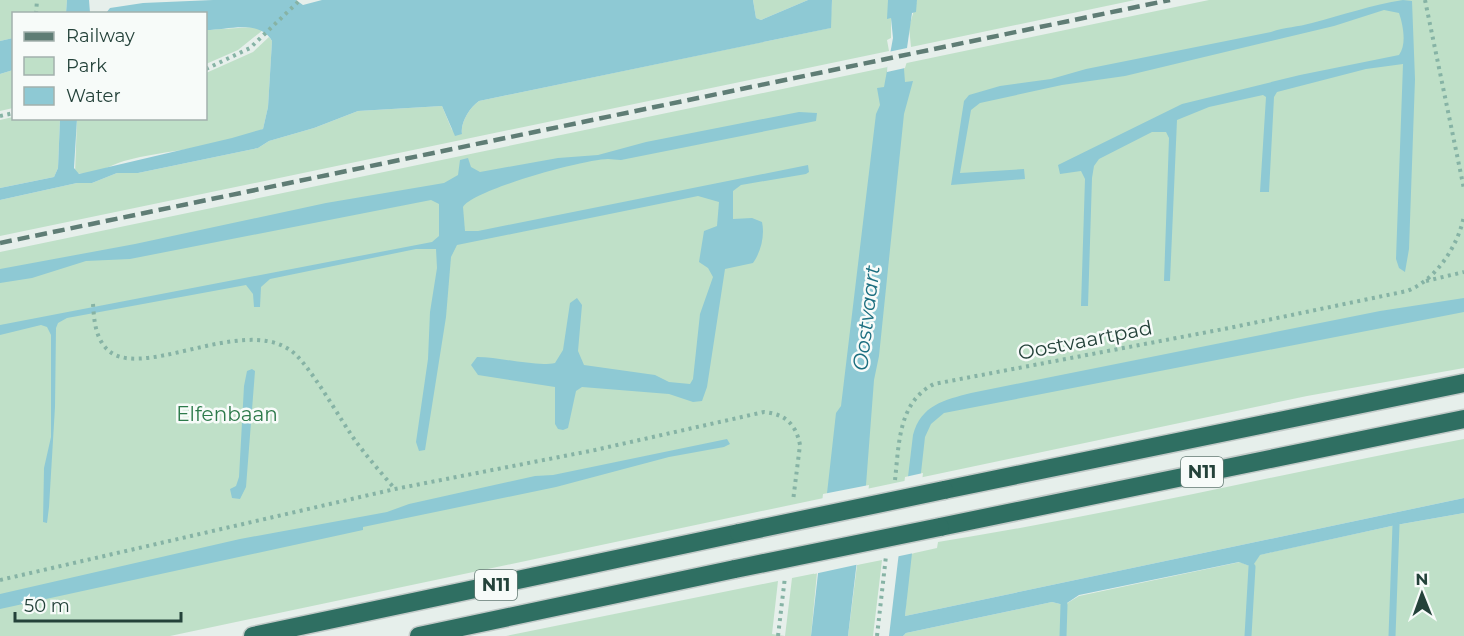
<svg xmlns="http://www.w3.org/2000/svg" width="1464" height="636" font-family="Montserrat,sans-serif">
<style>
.green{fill:#bfe0c8}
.water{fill:#8ec9d4}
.pier{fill:#e6efeb}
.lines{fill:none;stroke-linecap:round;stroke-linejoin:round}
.stream{stroke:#8ec9d4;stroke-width:7}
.highway-casing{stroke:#c2cac8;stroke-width:21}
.path{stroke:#86b3a5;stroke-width:4;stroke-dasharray:3 4.5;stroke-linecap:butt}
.highway{stroke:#2f6f62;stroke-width:18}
.rail{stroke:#5f7d75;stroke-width:4.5;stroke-dasharray:12 6;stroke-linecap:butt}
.highway-bridge-casing{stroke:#c2cac8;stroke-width:21;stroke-linecap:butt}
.highway-bridge{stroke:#2f6f62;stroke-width:18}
.labels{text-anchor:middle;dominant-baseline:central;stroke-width:5;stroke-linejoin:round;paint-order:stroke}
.shield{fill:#f7fbf9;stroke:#637a73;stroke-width:1.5}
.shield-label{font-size:18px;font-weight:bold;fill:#24423a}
.street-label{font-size:20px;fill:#24423a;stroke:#f7fbf9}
.park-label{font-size:20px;fill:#2d7a4b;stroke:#f7fbf9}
.water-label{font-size:21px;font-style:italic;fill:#1c6f80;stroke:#f7fbf9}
</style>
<rect width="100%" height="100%" fill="#e6efeb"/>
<!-- green -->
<path class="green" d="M0 0H67L66 13 14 14 13 38 0 41Z
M753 0H808L761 20 756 18Z
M832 0H888V18H891V38L887 40 889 51 0 236V200L77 183H92L117 173H138L258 148 269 141 314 128 358 111 442 106 452 130 462 134C460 123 470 107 479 101L830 28Z
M917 0H1135L911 47 909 27Z
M1209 0H1464V368L1307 396 170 636H0V252Z
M254 27 263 30 238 50 206 64V30Z
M269 37 272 41 268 107 263 129C221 149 169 149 124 161 108 166 93 177 75 173L77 119 206 118V73L253 52Z
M13 70V108L0 111V74Z
M13 117 60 119 58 168 54 177 0 188V120Z
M1464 439V498L905 616 910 554 937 548 938 542C1114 514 1288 472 1464 439Z
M1464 513V636H903L906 633 1052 602 1064 605 1079 596 1240 562 1252 567 1259 555 1396 525Z
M882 560 873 636H848L857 565Z
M817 573 811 636H506L778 581 772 634 785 636 792 578Z"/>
<!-- water -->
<path class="water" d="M67 0H89L90 13H66Z
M213 0H296L303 5 322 0H753L756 18 761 20 808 0H832L831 28 479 101C470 107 460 123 462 134L455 136 442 106 358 111 314 128 269 141 258 148 138 173H117L92 183H77L0 200V188L54 177 58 168 60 119H77L74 168 79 174 232 138 263 129 268 107 272 41C259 19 228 30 206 30V14L106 13 110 8 143 3Z
M888 0H917L916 12 912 13 904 69 905 82 913 81 904 114 879 356 874 380 866 485 848 636H811L836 413 841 406 876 114 880 105 877 88 884 87 893 38 891 18 887 19Z
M1403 0 1412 1 1415 79 1409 249 1405 272 1399 268 1396 259 1403 64 1366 69 1277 92 1274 97 1269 192H1260L1266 97 1263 95 1209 107 1177 120 1170 281H1164L1169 138 1166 132H1152L1099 159 1094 166 1092 178 1088 306H1081L1085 179 1081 171 1060 174 1058 165 1182 104 1300 75 1399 55C1407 44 1403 25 1399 13L1384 10 1334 26 1125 76 1062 85 980 103 971 110 960 173 1024 169 1025 179 951 185 964 101 969 95 1000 86 1051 79 1086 69 1271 32C1285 27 1298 27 1312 23 1342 15 1372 5 1403 0Z
M13 38V70L0 74V41Z
M799 112 817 113 816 121 621 160C616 160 612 159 608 159 585 159 472 190 463 207L465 231H478L808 165 809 172 806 174 741 185 733 191V219L752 218 762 222C765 235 761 252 753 263L725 269 707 387 702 401 693 402 669 394 582 387 576 391 568 428 563 430 558 429 555 424V387L478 375 471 365 477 357C501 357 535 367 555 363L563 350 570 303 577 298 582 305 578 351 584 365 655 375 669 382 690 384 693 379 700 314 713 277 708 268 699 262 704 231 717 226 719 202 698 196 457 245 451 257 446 317 425 450 419 451 416 442 428 359 430 312 437 268 436 249H416L270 279 261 287 260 307H254L253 294 246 285 67 318 58 323 56 328 55 407 49 507 47 523 43 522 44 468 51 437V335L47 327 41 325 0 335V325L432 242 439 236V204L431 200 130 259 86 261 32 278 0 283V269L135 244 326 203 444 183 458 175 460 160 468 158 471 167 480 172 558 158 598 155 646 142Z
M1464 298V312L944 413 931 424 925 437 905 616 1464 498V513L1396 525 1260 555 1252 567 1239 562 1079 595 1064 605 1052 602 906 633 903 636H889L913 435C921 405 944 400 971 393L1380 311Z
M252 369 255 371 246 487 240 499 232 498 230 489 236 486 239 477 244 386 247 371Z
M727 439 730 444 724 447 669 457 556 487 363 527V530L0 609V594L240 539 387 512 409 504 535 476 553 475Z"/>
<!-- pier -->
<path class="pier" d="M907 48 909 55 905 68 887 72 888 52Z
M923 473 914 553 895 557 905 477Z
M869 485 860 564 814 574 823 494Z"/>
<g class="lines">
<!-- stream -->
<path class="stream" d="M1063 636 1064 605
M1248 636 1252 567
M1392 636 1396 525"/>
<!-- highway casing -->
<g class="highway-casing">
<path id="highway" d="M944 490 1464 383
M940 527 1464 419
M253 636 739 533
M419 636 735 569"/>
</g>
<!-- path -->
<path class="path" d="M1425 0 1464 189
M36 14 37 0
M206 69 250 48 300 0
M0 116 14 113
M1426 281 1464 272
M93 304C94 319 95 335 105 347 135 385 240 315 290 350 308 361 342 423 357 443 369 459 382 474 395 489
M895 480C899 445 898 402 934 384L1229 328 1407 291C1436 280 1458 246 1464 216
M0 580 395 489 595 450 764 412C785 414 796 424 800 445L793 501
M778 636 785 577
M877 636 886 556"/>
<!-- highway -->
<use href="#highway" class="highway"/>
<!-- rail -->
<path class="rail" d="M0 243 1170 0"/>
<!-- highway-bridge casing -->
<g class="highway-bridge-casing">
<path id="highway-bridge" d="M739 533 944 490
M735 569 940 527"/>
</g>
<!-- highway-bridge -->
<use href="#highway-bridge" class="highway-bridge"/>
</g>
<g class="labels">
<!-- shield labels -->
<g class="shield">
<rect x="1181" y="457" width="42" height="30" rx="4.5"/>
<rect x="475" y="570" width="42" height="30" rx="4.5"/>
</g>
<g class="shield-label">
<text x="1202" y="472">N11</text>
<text x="496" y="585">N11</text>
</g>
<!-- street labels -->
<g class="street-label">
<text transform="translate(1085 340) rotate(-11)">Oostvaartpad</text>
</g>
<!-- park labels -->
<g class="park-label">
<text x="227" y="414">Elfenbaan</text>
</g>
<!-- water labels -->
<g class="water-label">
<text transform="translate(866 318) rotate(-83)">Oostvaart</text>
</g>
</g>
<!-- legend -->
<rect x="12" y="12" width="195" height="108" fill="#f7fbf9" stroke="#a3b1ad" stroke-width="1.5"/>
<rect x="24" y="32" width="30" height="9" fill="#5f7d75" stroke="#a3b1ad" stroke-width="1.5"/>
<text x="66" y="42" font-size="18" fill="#24423a">Railway</text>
<rect x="24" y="57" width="30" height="18" fill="#bfe0c8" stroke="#a3b1ad" stroke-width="1.5"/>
<text x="66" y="72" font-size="18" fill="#24423a">Park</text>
<rect x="24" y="87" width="30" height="18" fill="#8ec9d4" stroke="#a3b1ad" stroke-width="1.5"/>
<text x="66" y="102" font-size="18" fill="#24423a">Water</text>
<!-- north arrow -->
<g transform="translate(1422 594) rotate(359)" stroke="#f7fbf9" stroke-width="4.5" paint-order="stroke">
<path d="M0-4.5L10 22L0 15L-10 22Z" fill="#24423a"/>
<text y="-9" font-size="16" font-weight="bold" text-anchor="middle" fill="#24423a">N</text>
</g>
<!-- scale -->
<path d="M15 612v9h166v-9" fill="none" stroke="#24423a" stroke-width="3"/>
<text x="24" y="612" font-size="18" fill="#24423a" stroke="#f7fbf9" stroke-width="4.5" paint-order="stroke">50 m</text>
</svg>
